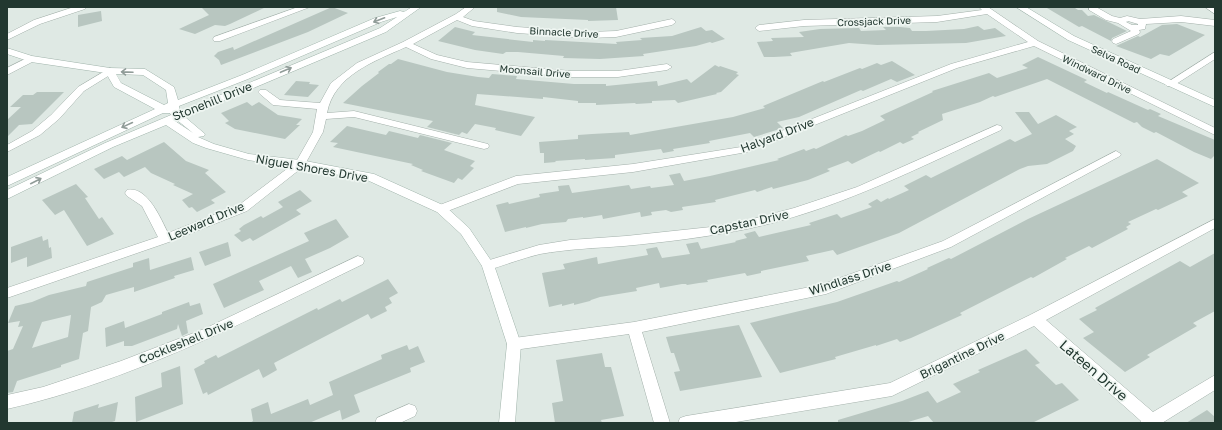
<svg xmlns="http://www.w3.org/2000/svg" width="1222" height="430" font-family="'Golos Text',sans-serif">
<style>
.building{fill:#b8c6c0;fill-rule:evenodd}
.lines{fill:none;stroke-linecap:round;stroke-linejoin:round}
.street-casing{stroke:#a3b0aa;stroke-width:1}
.secondary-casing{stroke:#a0b4ab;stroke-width:1}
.street{fill:#fff;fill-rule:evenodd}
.secondary{fill:#fff;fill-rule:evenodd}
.oneway{stroke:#909c98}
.labels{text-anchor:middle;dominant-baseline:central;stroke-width:3.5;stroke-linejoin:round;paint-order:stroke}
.far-street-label{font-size:10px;fill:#223830;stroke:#eff6f2}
.street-label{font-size:12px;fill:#223830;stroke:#eff6f2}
.near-street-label{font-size:14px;fill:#223830;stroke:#eff6f2}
</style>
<rect width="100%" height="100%" fill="#dfe9e4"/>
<!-- building -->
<path class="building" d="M201 7H266L230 24 225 26 215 25 195 34 179 29 209 15Z
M332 7 348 13 308 32 221 65 219 60 214 56 218 52 233 47 234 50Z
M497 7H616L618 20 588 21V20L521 17 497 12Z
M1047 8H1075L1078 10H1082L1088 16 1094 15 1127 31 1112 38 1111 41 1082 26 1079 27Z
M101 11 102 21 78 27V15Z
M1177 24 1205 35 1169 56 1160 54 1151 59 1116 46 1138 36 1140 37 1162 25Z
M978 26 984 30 995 28 1006 36 966 43 877 45 849 43 790 53 792 56 774 57H764L757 42 773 41 771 38 804 37 799 32 820 29 859 28 861 31 886 30 883 27H900L910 28 912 31H926L964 29Z
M455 27 475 32 472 35 533 42V40L545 41V40L617 44 616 42 642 40 640 38 672 36 701 27 706 31 712 30 725 39 712 43 710 42 696 46 643 54 644 56 600 59 563 58 564 56 518 52H506L503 54 475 50 438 41Z
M1038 57 1087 80 1084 82 1107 93 1108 92 1148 110 1150 109 1161 114 1158 116 1215 140V155L1211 159 1194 152 1156 132 1154 133 1142 127 1137 122 1134 123 1047 79 995 97 993 96 980 102 942 114 943 120 918 132 919 133 911 137 914 139 903 144 900 142 880 152 879 151 852 164 848 161 827 169 830 171 808 180 773 189 772 187 757 192 755 190 715 200 716 202 682 207 683 210 671 212 666 210 651 212 652 215 641 217 640 212 603 219 602 215 583 218V217L568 219 566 222 542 224 526 228V227L505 232 496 205 508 202 509 204 540 197 539 194 559 191 558 186 569 185 572 193 629 185 631 189 650 186 651 188 674 185 669 175 680 173 684 181 710 176 779 160 777 159 804 149 806 151 814 148 816 149 846 135 848 136 862 131 885 120 880 116 933 92 932 91 989 73 997 78 1028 68 1022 65Z
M398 59 447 72 478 77 489 78 492 74 517 76 516 79 574 84H606V86L657 81 658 86 687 79 691 83 715 65 719 67 720 66 738 72 736 74 739 75 721 92 716 93 717 94 678 103 675 100 652 101V103L636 104 635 103 596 105V103H578V101L543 97V99L477 94 475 105 535 117 521 136 495 130 496 128 475 124 467 134 462 132 459 135 427 127 433 121 343 103 362 86 379 73 378 72 389 64H391Z
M892 61 915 75 897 82 891 79 863 91 861 90 799 117 777 122 783 128 754 137 750 133 709 141 710 143 673 149 674 151 663 153 661 149 615 155V158L585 160V159L555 161 556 162 544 163V153H540L539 142 578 139V135L592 134 629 132 630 135 733 117 765 108 763 106 823 81 824 82 860 68 862 69 877 63 881 65Z
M296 81 310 82 309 84 319 85 308 97 284 95Z
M37 92H64L32 124 19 125 7 137V120L21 107H10L23 95H33Z
M247 102 252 106 259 102 278 115 302 119 296 125H300L285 139 235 129 225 123 229 121 221 113Z
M1015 112H1029L1038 124 1056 115 1077 127 1069 131 1074 134 1065 139 1076 146 1073 151 1047 164 1028 166 1020 169 899 233 837 255 833 250 806 256 809 261 761 271V273L747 276 745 273 707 280 708 282 699 283 687 285 686 284H682L660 288 659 283 636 288 637 291 600 297 591 300 590 301 574 305V303L562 306V304L549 307 542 273 565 269 563 264 597 257 598 264 619 260 648 255 646 249 657 247 662 258 690 254 686 244 698 242 701 249 736 242 735 241 747 238 744 234 755 231 759 237 811 225 809 223 837 214 841 218 872 207 868 204 877 199 881 202 888 198 889 199 909 190 904 186 926 175 931 178 1010 139 1015 142 1032 134Z
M347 126 386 135 389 131 418 138 420 135 452 143 444 150 475 161 470 166 474 168 462 180 458 178 454 183 421 171 423 170 411 165 413 164 333 147 338 143 330 142Z
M164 142 186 161 209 170 205 173 226 192 211 200 215 203 197 212 192 207 189 208 182 200 193 194 173 185 175 184 151 173 145 167 124 177 119 172 104 179 94 169 122 156 127 160Z
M1157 159 1199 183 1182 192 1188 196 1158 210 1156 209 1128 222 1131 224 1126 227 1128 229 1092 248 1089 246 1065 258 1067 259 1033 278 1031 277 960 313 962 315 911 338 900 342 897 339 876 346V345L835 357 836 359 780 373 750 323 837 302 897 281 899 282 928 269 927 268 949 258 951 259 1028 219Z
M76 184 88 197 85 198 99 219 102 217 114 234 87 246 64 210 55 215 42 200Z
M300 190 312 201 296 210 301 214 253 241 250 238 242 242 234 235 241 231 239 229 244 225 261 216 263 218 283 207 278 202Z
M336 219 349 237 330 248 305 259 312 272 298 278 291 266 259 281 264 290 224 308 213 284 309 241 304 233Z
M42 236 43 241 48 239 49 248 51 247 52 258 27 267V257L11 263V247Z
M228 242 231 256 205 266 199 252Z
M1215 253V311L1193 323 1197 326 1147 355 1150 357 1125 372 1083 338 1094 332 1079 319 1097 310 1095 308 1180 261 1190 267Z
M191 257 194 270 174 276 175 278 134 292V287L106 295 102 302 91 307 88 331 83 333 79 359 61 365V367L17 381 13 392 7 393V351L13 349 23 326 18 327 20 321 8 323 15 306 32 302 49 295 86 286 87 282 133 267V263L149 258 150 270ZM71 315 68 337 32 348 42 322Z
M388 279 398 293 389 298 392 303 385 307 387 311 371 319 368 314 274 363 277 370 263 378 259 369 208 395 207 392 203 394 194 369 205 363 204 361 216 355 218 358 317 308 318 310 340 299 342 302Z
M189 302 190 306 200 303 203 314 186 321 188 333 182 336 178 324 177 329 132 346H124V341L106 347 105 328 124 321 125 328 162 314V312Z
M739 325 762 377 680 391 674 372 680 371 674 353H671L666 337Z
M407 345 409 350 418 346 425 362 410 368 411 372 354 395 360 412 342 420 340 410 309 423H250L253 421 251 409 268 402 271 414 308 399 310 405 333 395 329 382 382 359 381 355Z
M1026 349 1040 363 1035 365 1056 385 1062 383 1079 400 1032 423H934L928 416 905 423H838V420L902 401 928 391 937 403 961 392 953 384 980 372 978 370Z
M602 353 605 367H611L624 416 601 420 602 423H555L552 403 563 401 556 360Z
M180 366 183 404 136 422 135 397 162 387 161 373Z
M118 402 115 421 109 423H72L74 412 99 404 98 408Z
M1207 410 1215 417V423H1186Z"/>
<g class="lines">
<!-- street casing -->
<g class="street-casing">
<path id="street" d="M74 7H86L85 9 40 24 7 40V34L34 20Z
M298 7H310L220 41H214L213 39 214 37Z
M466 7H475L463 17 474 21 517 27 589 32 616 31 672 19 676 22 672 25 616 37 589 38 517 33 472 26 457 20 413 44 437 55 467 62 571 71H618L667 64 672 67 667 70 618 77H571L467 68 431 59 406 47C375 61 334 75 327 113L354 111 488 144 489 146 488 148 484 149 354 117 326 119 323 132 304 166 247 211 169 242 7 298V288L158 237 142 206 127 196 125 193 127 190C147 185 161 219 168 233L239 205 296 162 313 132 317 109 273 105 260 94 258 92 260 90H266L280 100 320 103 331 83 357 63 403 42 456 14Z
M979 7H988L1038 41 1215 128V135L1034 46 957 68 747 152 633 172 518 184 445 212H437L435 209 437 206 516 176 633 164 741 147 951 64 1028 42 987 14 937 22 804 26 759 31 755 28 759 25 804 20 937 16 982 10Z
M1089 7H1096L1112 16 1120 18 1127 16 1140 19 1181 16 1215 20V26L1181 22 1146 24 1145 29 1139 30 1140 32 1139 34 1116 44 1113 43 1112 41 1113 39 1131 31 1118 23 1106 20 1089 10ZM1128 21 1138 24V25H1132L1126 22Z
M1205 7H1214L1215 14Z
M1215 52V59L1173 86H1167L1165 84Z
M31 56 36 59 34 61 7 75V68Z
M110 68 113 69 115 71 113 73 84 91 59 119 40 135 7 152V145L32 131 51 115 78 87Z
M997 125 1001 126 1002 128 1001 130C918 168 837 210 747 229 707 237 666 242 624 246 596 248 568 249 540 254 523 258 505 265 488 270L483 268 482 265 483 262 539 245 570 240 626 236 711 227 749 220 794 208 857 187Z
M1116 151 1121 154 1120 156 951 247 826 294 642 332 670 423H654L629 334 514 350 509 348 507 344 509 340 514 338 634 322 820 285 943 241Z
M1215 219V228L1046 320 1153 412 1215 375V390L1162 423H1140L1141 421 1034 326 892 396 730 423H678L680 418 686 416 890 383 1030 315Z
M358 256 363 258 364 261 363 264C248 320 132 381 7 409V395L43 387 121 361 204 329Z
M409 404 415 406 417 411 415 416 400 423H375L377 418Z"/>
</g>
<!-- secondary casing -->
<g class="secondary-casing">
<path id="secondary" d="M412 7H421L386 32 185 117 205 134 204 136 198 137 214 144 249 154 300 160 374 174 445 206 469 228 494 265 521 344 515 423H499L507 344 482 266 461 234 437 212 367 180 300 168 248 160 206 148 193 143 166 125 113 147 7 199V190L105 143 171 115 170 113H163L7 186V177L155 109 114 87 106 73 31 62 7 54V48L32 56 110 68 145 69 174 87 178 100 242 75 375 18 400 11 404 12ZM397 17 380 28 180 112 179 106 248 79 381 22ZM116 74 143 75 166 90 168 103 164 105 121 83ZM177 120 193 133 175 121Z
M1016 7H1026L1074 36 1215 100V107L1068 40Z"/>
</g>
<!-- street -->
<use href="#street" class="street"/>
<!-- secondary -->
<use href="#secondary" class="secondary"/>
</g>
<!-- one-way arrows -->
<defs><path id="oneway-shaft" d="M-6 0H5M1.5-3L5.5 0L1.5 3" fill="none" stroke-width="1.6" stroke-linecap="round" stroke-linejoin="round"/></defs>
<g class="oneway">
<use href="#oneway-shaft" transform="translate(379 20) rotate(159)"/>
<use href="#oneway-shaft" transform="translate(286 70) rotate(-23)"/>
<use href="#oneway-shaft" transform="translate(127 72) rotate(-178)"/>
<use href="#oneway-shaft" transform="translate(127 125) rotate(155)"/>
<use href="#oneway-shaft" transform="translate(36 181) rotate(-27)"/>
</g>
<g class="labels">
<!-- far-street labels -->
<g class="far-street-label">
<text transform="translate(874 21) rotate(-2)">Crossjack Drive</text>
<text transform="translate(564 32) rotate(3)">Binnacle Drive</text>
<text transform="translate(1116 59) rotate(25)">Selva Road</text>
<text transform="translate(535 71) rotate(5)">Moonsail Drive</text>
<text transform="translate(1097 74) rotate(26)">Windward Drive</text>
</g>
<!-- street labels -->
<g class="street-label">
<text transform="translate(212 101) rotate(-22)">Stonehill Drive</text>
<text transform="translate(777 135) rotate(-21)">Halyard Drive</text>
<text transform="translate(312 168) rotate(10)">Niguel Shores Drive</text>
<text transform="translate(206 221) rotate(-23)">Leeward Drive</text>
<text transform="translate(749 222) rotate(-12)">Capstan Drive</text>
<text transform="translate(850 278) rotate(-18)">Windlass Drive</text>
<text transform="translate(186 341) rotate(-22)">Cockleshell Drive</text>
<text transform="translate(962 355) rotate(-26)">Brigantine Drive</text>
</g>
<!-- near-street labels -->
<g class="near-street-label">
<text transform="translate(1094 370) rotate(41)">Lateen Drive</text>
</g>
</g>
<!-- border -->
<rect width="1222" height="430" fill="none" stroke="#223830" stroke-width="16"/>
</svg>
